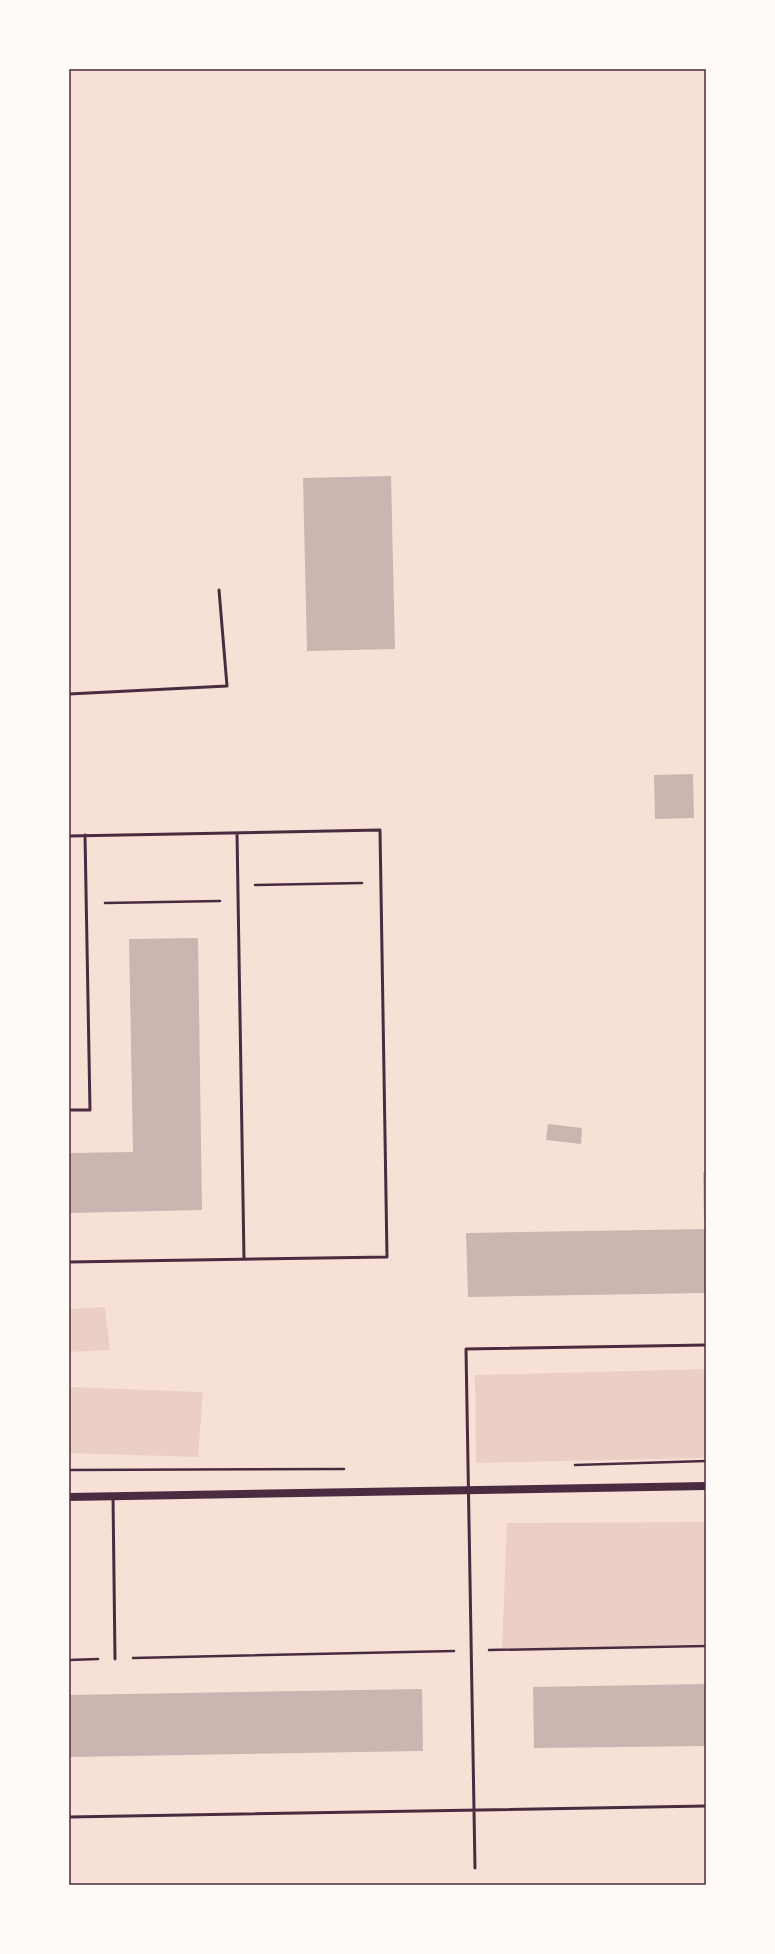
<svg xmlns="http://www.w3.org/2000/svg" width="775" height="1954" font-family="Arial,sans-serif">
<style>
.green{fill:#ebcfc5}
.building{fill:#ccb4b1}
.lines{fill:none;stroke-linecap:round;stroke-linejoin:round}
.path{stroke:#4a2c40;stroke-width:2.5}
.service{stroke:#4a2c40;stroke-width:3}
.secondary{stroke:#4a2c40;stroke-width:8}
.neatline{fill:none;stroke:#4a2c40;stroke-width:1.5}
</style>
<rect width="100%" height="100%" fill="#f7e1d7"/>
<!-- green -->
<path class="green" d="M105 1307 110 1350 69 1352V1309Z
M706 1369V1458L476 1463 475 1375Z
M69 1387 203 1392 198 1457 69 1453Z
M706 1522V1644L502 1650 507 1523Z"/>
<!-- building -->
<path class="building" d="M391 476 395 649 307 651 303 478Z
M693 774 694 818 655 819 654 775Z
M198 938 202 1210 69 1213V1153L133 1152 129 939Z
M548 1124 582 1128 581 1144 546 1140Z
M703 1172H706V1221H704Z
M706 1229V1293L468 1297 466 1233Z
M706 1684V1746L534 1748 533 1687Z
M422 1689 423 1751 69 1757V1695Z"/>
<g class="lines">
<!-- path -->
<path class="path" d="M255 885 362 883
M105 903 220 901
M575 1465 706 1461
M69 1470 344 1469
M489 1650 706 1646
M133 1658 454 1651
M69 1660 98 1659"/>
<!-- service -->
<path class="service" d="M69 694 227 686 219 590
M237 833 244 1259
M69 836 380 830 387 1257 69 1262
M69 1110H90L85 835
M113 1496 115 1659
M69 1817 706 1806
M475 1868 466 1349 706 1345"/>
<!-- secondary -->
<path class="secondary" d="M69 1497 706 1486"/>
</g>
<!-- border -->
<rect width="775" height="1954" fill="none" stroke="#fffaf5" stroke-width="140"/>
<rect x="70" y="70" width="635" height="1814" class="neatline"/>
</svg>
